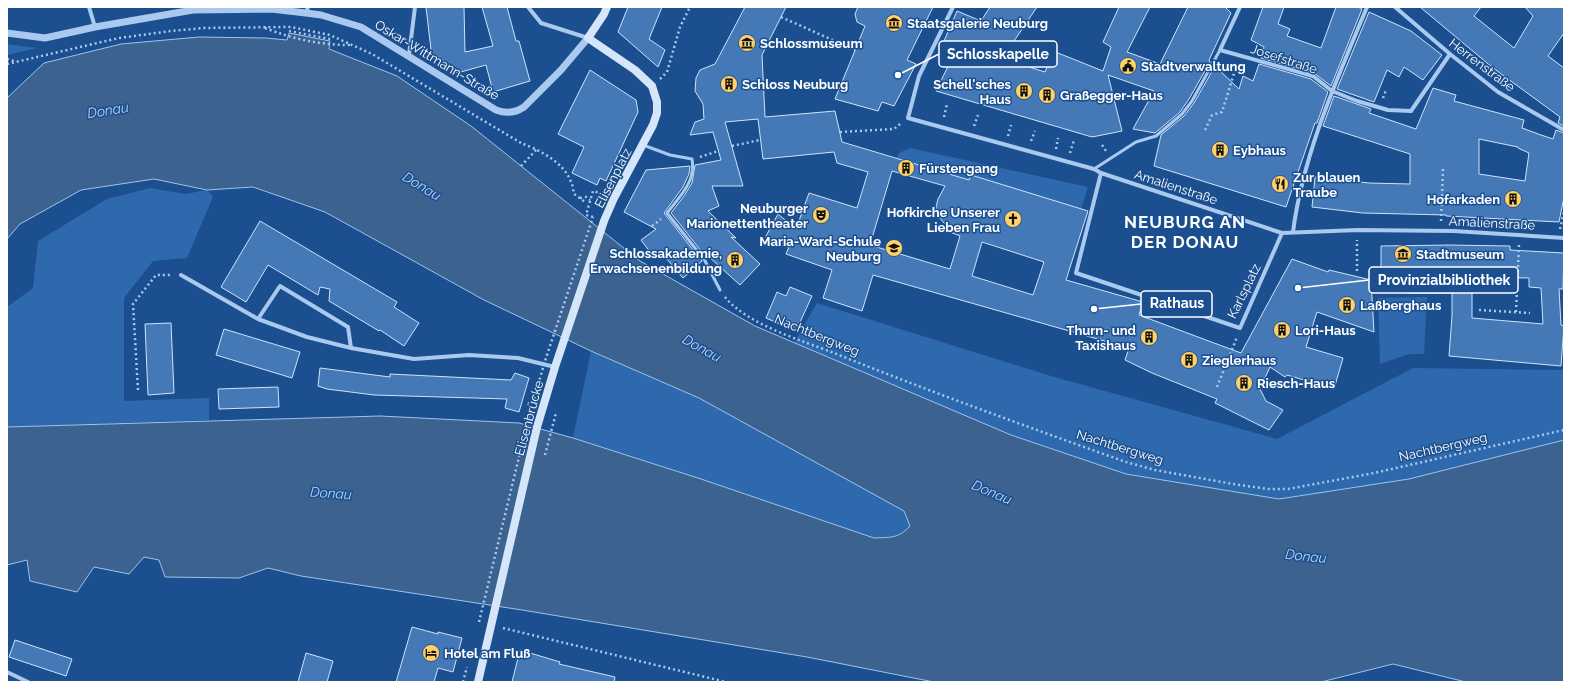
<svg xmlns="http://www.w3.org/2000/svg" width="1571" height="689" font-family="Raleway,sans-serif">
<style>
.green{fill:#2e69ad}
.water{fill:#3c6290;stroke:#9cc4f0}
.building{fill:#4478b7;stroke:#cfe3fa;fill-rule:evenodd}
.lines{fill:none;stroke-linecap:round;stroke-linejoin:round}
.path{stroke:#a9c9ee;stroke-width:2.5;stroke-dasharray:2 3;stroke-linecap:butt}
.service{stroke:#a9c9ee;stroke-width:3}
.minor{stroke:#a9c9ee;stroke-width:4}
.tertiary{stroke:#a9c9ee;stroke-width:7}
.secondary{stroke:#d6e6fa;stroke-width:8}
.path-bridge{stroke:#a9c9ee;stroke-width:2.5;stroke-dasharray:2 3;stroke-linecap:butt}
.labels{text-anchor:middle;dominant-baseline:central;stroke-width:3;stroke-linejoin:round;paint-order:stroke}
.poi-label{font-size:13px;font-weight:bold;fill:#fff;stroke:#1b4f8f;text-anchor:start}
.street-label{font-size:13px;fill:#fff;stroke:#1b4f8f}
.water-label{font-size:14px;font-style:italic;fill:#b5d3f5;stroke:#1b4f8f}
.district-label{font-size:17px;font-weight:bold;letter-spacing:1px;fill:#fff;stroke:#1b4f8f}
.leader{fill:none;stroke:#fff;stroke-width:1.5}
.callout-dot{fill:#fff;stroke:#1b4f8f;stroke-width:1.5}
.callout{fill:#1b4f8f;stroke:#fff;stroke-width:1.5}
.callout-label{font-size:14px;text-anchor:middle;font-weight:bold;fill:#fff}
</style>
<rect width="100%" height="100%" fill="#1b4f8f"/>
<!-- green -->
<path class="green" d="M7 44 37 48 7 55Z
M910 148 1088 187 1081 209 971 175 969 180 897 158 899 153Z
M150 188 185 194 207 190 213 197 187 258 153 261 124 298V401L209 398V420L7 427V307L33 288 38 241 107 199Z
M1427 297 1424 354H1409L1380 364 1378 298Z
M817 303 1051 376 1277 439 1413 368 1564 370V440L1409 479 1278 499 1126 474 1011 435 794 343Z
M591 351 699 398 888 501 904 511 910 526C898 539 891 537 874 538L701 479 573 438Z"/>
<!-- water -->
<path class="water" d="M289 33 330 41 329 49 397 76 471 126 640 261 755 326 1011 435 1126 474 1279 499 1409 479 1564 440V682H1466L1393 664 1321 682H934L807 657 522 610 301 576 268 568 239 578 165 577 159 560 144 557 129 574 94 567 77 592 30 581 27 560 7 565V427L380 416 519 423 573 438 701 479 874 538C891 537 898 539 910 526L904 511 699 398 591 351 484 300 325 212 253 187 207 190 154 179 81 190 20 224 7 239V98L44 63 121 44 199 37 266 38 287 40Z"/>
<!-- building -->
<path class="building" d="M426 7H464L465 52 493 46 482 7H507L516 41H519L530 81 493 92 486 65 457 73 439 57 432 58Z
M628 7H662L649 39 665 50 658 67 618 32Z
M745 7H786L762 55 765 117 835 111 842 142 969 180 971 175 1088 211 1066 280 1143 302 1139 315 1241 353 1292 259 1328 272 1329 270 1371 280 1374 332 1317 312 1306 347 1343 358 1334 389 1287 375 1285 377 1270 367 1260 389 1266 401 1283 410 1269 430 1215 403 1217 399 1152 373 1125 360 1129 348 873 275 862 311 823 298 832 270 786 254 789 247 767 243 766 236 778 214 796 229 809 193 857 208 868 172 837 163 834 152 763 159 758 119 725 122 743 186H712L719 206 708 211 736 238 731 237 760 264 740 285 708 256 706 257 704 254H702L701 251 671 213 684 196 692 183 695 165 721 160 713 132 690 135 695 122 704 119 703 104 695 91 696 78 700 70 715 64ZM892 171 945 186 938 199 936 207 938 216 944 223 952 226 950 232 960 236 950 269 870 245ZM982 242 1044 262 1033 295 972 276Z
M858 7H933L907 60 916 64 894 106 882 102 878 111 835 99 865 26 857 22 855 14Z
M990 7H1037L1012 44 1007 60 1045 72 1053 51 1103 71 1111 47 1103 42 1119 7H1150L1127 52 1160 64 1188 7H1225L1231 13 1209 60 1210 62 1189 99 1180 112 1155 133 1133 129 1154 91 1108 75 1122 131 1092 137 936 91 954 54 941 48 957 11 981 21Z
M1263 7H1284L1278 24 1290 29 1287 36 1321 48 1336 7H1358L1362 9 1331 86 1314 73 1261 58 1264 47 1251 40Z
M1420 7H1481L1474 16 1514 48 1533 16 1525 7H1564V33L1548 56 1564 68V126L1558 123 1560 117 1493 68Z
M1369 12 1411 31 1442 55 1423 80 1404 67 1399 77 1387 70 1374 102 1337 89Z
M1259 64 1311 79 1328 92 1317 123H1315L1286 207 1154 166 1161 135 1184 116 1194 103 1215 66 1239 89 1243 76 1253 81Z
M590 70 636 100 638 112 606 181 600 178 597 185 572 173 584 147 558 134Z
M1433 88 1456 95 1454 101 1524 120 1522 128 1541 135 1553 139 1556 130 1564 133V197L1559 222 1446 216V215L1363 213 1312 207 1315 177 1369 183 1410 184V154L1323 126 1334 96 1371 109 1369 113 1416 129ZM1479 139 1518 147V148L1529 153 1525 181 1479 174Z
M690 166 689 174 683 187 664 213 697 255 700 256 702 261 683 278 660 251 653 256 641 240 656 229 624 212 646 170Z
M260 221 397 302 394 307 419 323 404 346 380 330 379 331 329 301 330 289 320 287 318 295 268 265 246 302 221 287Z
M1449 245 1510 246V250L1564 253 1563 289H1559L1561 325 1564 326 1561 366 1449 356 1452 316V293H1407V283H1381V246ZM1472 277 1529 278V287L1541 288 1543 324 1472 318Z
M790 287 812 296 796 331 766 318 777 292 786 296Z
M171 323 174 393 148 395 145 324Z
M224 329 300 352 292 378 216 355Z
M320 368 390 377V374L511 380 515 373 529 378 519 412 505 408 507 399 374 395 327 389 318 386Z
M278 387 279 407 219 409 218 389Z
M412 627 438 634V632L462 638 453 672 438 668 434 682H396Z
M15 640 72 659 66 676 9 657Z
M520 650 560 662 559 664 615 677 614 682H512Z
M306 653 333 661 327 682H298Z"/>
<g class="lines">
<!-- path -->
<path class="path" d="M781 17 855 50
M265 28C293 39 320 45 350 45
M289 31 330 39
M7 59 14 61
M7 64 119 38 171 31 204 28 291 27 330 35 372 54 521 143C539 150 564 162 571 182 573 185 573 190 574 194L585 202
M660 79 667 72 680 27 690 7
M1383 98 1386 90
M944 117 947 104
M974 126 978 115
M1205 130 1212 115 1222 112 1237 64
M840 132 894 129 900 124
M1008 136 1011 125
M1031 141 1035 131
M1102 145 1106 151
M732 146 760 140
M1056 149 1058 138
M1070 153 1074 140
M700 157 718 151
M521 166 537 149
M580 198 586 197 590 200
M593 217 586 215 593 191 603 194
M1441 221 1443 169
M652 226 661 219
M1560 229 1564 212
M1357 271V240
M725 297C746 324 803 341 834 353 931 392 1028 427 1126 462L1155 470 1233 484 1268 489H1288L1374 473 1564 430
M1479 310 1530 313
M1516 312 1519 245
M1159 316 1161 310
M1217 387 1237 337
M138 390 133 304 156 275H172
M545 455 556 413
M503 628 726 682
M463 682 467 667"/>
<!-- service -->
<path class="service" d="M643 145 670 155 692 159C696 182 680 196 667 213L699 253
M1094 169 1136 142 1156 136 1182 114 1192 101 1220 50
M703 257 720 290"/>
<!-- minor -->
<path class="minor" d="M89 7 95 27
M528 7 541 23 588 38
M953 7 919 76 908 118 1094 169 1101 173 1282 233 1358 230 1454 231 1564 238
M1240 7 1220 50 1313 76 1332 91 1357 101 1388 110 1411 111 1450 54
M1395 7 1450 54 1498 92 1564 130
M306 13 308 7
M409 55 415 7
M1101 173 1076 273 1240 328 1282 233
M1293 232C1303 154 1337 79 1367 7
M181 275 258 319
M351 348 348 327 280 286 258 319 307 337 351 348 414 359 469 355 518 358 555 367
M7 672 28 682"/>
<!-- tertiary -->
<path class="tertiary" d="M7 33 45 38 95 27 193 10 271 9 306 13 321 15 361 27 496 110C506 114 515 113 524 107L561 70 588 38"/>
<!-- secondary -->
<path class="secondary" d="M478 682 537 427 555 367 604 221 614 198 653 125 657 113V102L652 86 635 70 588 38 604 14 607 7"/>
<!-- path-bridge -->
<path class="path-bridge" d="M479 622 527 424 544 364 593 217"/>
</g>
<!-- icons -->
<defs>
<g id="museum-disc" transform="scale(0.9)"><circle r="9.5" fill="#ffd166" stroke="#1b4f8f"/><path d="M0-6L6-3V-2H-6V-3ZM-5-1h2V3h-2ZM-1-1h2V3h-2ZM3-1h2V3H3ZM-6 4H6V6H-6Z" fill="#111"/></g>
<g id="civic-disc" transform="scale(0.9)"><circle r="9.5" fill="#ffd166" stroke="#1b4f8f"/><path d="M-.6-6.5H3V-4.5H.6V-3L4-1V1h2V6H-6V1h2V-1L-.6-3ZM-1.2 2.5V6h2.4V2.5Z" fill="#111"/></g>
<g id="building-disc" transform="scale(0.9)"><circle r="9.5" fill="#ffd166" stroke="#1b4f8f"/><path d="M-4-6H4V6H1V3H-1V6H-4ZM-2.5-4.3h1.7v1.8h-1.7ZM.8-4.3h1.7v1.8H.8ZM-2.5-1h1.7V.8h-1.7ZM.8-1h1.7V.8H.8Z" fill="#111"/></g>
<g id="restaurant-disc" transform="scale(0.9)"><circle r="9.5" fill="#ffd166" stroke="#1b4f8f"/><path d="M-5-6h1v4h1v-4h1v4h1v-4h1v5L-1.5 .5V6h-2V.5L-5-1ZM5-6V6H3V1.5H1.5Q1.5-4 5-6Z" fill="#111"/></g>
<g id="theatre-disc" transform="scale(0.9)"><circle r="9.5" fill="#ffd166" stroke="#1b4f8f"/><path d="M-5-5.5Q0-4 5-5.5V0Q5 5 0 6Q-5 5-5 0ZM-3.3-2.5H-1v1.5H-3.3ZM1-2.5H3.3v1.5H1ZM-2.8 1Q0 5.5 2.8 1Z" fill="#111"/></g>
<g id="church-disc" transform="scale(0.9)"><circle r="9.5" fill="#ffd166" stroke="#1b4f8f"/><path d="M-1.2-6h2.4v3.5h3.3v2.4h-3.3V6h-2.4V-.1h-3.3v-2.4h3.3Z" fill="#111"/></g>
<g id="school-disc" transform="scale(0.9)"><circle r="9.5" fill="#ffd166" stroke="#1b4f8f"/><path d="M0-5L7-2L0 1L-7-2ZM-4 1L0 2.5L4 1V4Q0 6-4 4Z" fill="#111"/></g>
<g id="hotel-disc" transform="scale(0.9)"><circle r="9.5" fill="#ffd166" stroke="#1b4f8f"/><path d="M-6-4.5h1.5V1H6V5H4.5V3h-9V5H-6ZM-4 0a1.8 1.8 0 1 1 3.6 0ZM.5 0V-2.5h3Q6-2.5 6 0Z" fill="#111"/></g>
</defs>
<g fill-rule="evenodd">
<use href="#museum-disc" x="894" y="23"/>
<use href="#museum-disc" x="747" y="43"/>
<use href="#civic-disc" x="1128" y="66"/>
<use href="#building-disc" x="729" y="84"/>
<use href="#building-disc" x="1024" y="91"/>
<use href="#building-disc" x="1047" y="95"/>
<use href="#building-disc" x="1220" y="150"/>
<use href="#building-disc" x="906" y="168"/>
<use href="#restaurant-disc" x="1280" y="184"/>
<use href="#building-disc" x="1513" y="199"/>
<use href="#theatre-disc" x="821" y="215"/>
<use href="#church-disc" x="1013" y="219"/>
<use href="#school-disc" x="894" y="248"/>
<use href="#museum-disc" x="1403" y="254"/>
<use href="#building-disc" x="735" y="260"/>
<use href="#building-disc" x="1347" y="305"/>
<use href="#building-disc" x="1282" y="330"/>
<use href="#building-disc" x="1149" y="337"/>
<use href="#building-disc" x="1189" y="360"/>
<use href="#building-disc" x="1244" y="383"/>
<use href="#hotel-disc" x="431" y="653"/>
</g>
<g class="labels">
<!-- poi labels -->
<g class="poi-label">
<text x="907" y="23">Staatsgalerie Neuburg</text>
<text x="760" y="43">Schlossmuseum</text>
<text x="1141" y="66">Stadtverwaltung</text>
<text x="742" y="84">Schloss Neuburg</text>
<text x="1011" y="84" text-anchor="end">Schell'sches<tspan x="1011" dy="15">Haus</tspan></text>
<text x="1060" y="95">Graßegger-Haus</text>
<text x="1233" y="150">Eybhaus</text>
<text x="919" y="168">Fürstengang</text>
<text x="1293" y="177">Zur blauen<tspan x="1293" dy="15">Traube</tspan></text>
<text x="1500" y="199" text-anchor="end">Hofarkaden</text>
<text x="808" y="208" text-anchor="end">Neuburger<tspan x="808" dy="15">Marionettentheater</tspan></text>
<text x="1000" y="212" text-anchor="end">Hofkirche Unserer<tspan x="1000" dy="15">Lieben Frau</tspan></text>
<text x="881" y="241" text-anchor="end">Maria-Ward-Schule<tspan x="881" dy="15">Neuburg</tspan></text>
<text x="722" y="253" text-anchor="end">Schlossakademie,<tspan x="722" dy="15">Erwachsenenbildung</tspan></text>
<text x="1416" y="254">Stadtmuseum</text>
<text x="1360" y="305">Laßberghaus</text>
<text x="1136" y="330" text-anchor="end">Thurn- und<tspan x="1136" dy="15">Taxishaus</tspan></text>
<text x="1295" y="330">Lori-Haus</text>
<text x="1202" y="360">Zieglerhaus</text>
<text x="1257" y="383">Riesch-Haus</text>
<text x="444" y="653">Hotel am Fluß</text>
</g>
<!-- street labels -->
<g class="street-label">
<text transform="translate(1284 59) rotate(18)">Josefstraße</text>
<text transform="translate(437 60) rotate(31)">Oskar-Wittmann-Straße</text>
<text transform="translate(1482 65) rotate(37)">Herrenstraße</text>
<text transform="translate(613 178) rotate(-63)">Elisenplatz</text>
<text transform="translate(1176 187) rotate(18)">Amalienstraße</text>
<text transform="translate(1492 223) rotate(3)">Amalienstraße</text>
<text transform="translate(1244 291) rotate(-64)">Karlsplatz</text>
<text transform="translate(817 335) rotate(22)">Nachtbergweg</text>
<text transform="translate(529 418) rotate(-75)">Elisenbrücke</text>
<text transform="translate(1120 447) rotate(17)">Nachtbergweg</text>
<text transform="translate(1443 447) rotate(-13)">Nachtbergweg</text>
</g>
<!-- water labels -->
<g class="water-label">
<text transform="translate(108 110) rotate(-9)">Donau</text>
<text transform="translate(422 186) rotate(31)">Donau</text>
<text transform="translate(702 348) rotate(29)">Donau</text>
<text transform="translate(992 492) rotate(23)">Donau</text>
<text transform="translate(331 493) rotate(4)">Donau</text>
<text transform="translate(1306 556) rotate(6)">Donau</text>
</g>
<!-- district labels -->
<g class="district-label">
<text x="1185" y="222">NEUBURG AN<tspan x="1185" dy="20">DER DONAU</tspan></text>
</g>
</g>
<!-- callouts -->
<path class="leader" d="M898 75L939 54M1298 288L1369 280M1094 309L1141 304"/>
<g class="callout-dot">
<circle cx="898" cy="75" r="4"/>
<circle cx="1298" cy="288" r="4"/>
<circle cx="1094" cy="309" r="4"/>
</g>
<g class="callout">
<rect x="939" y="41" width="118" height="26" rx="4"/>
<rect x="1369" y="267" width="149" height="26" rx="4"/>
<rect x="1141" y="291" width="71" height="26" rx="4"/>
</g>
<g class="callout-label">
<text x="998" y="59">Schlosskapelle</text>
<text x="1444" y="285">Provinzialbibliothek</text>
<text x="1177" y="308">Rathaus</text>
</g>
<!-- border -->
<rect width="1571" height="689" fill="none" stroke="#ffffff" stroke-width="16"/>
</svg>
